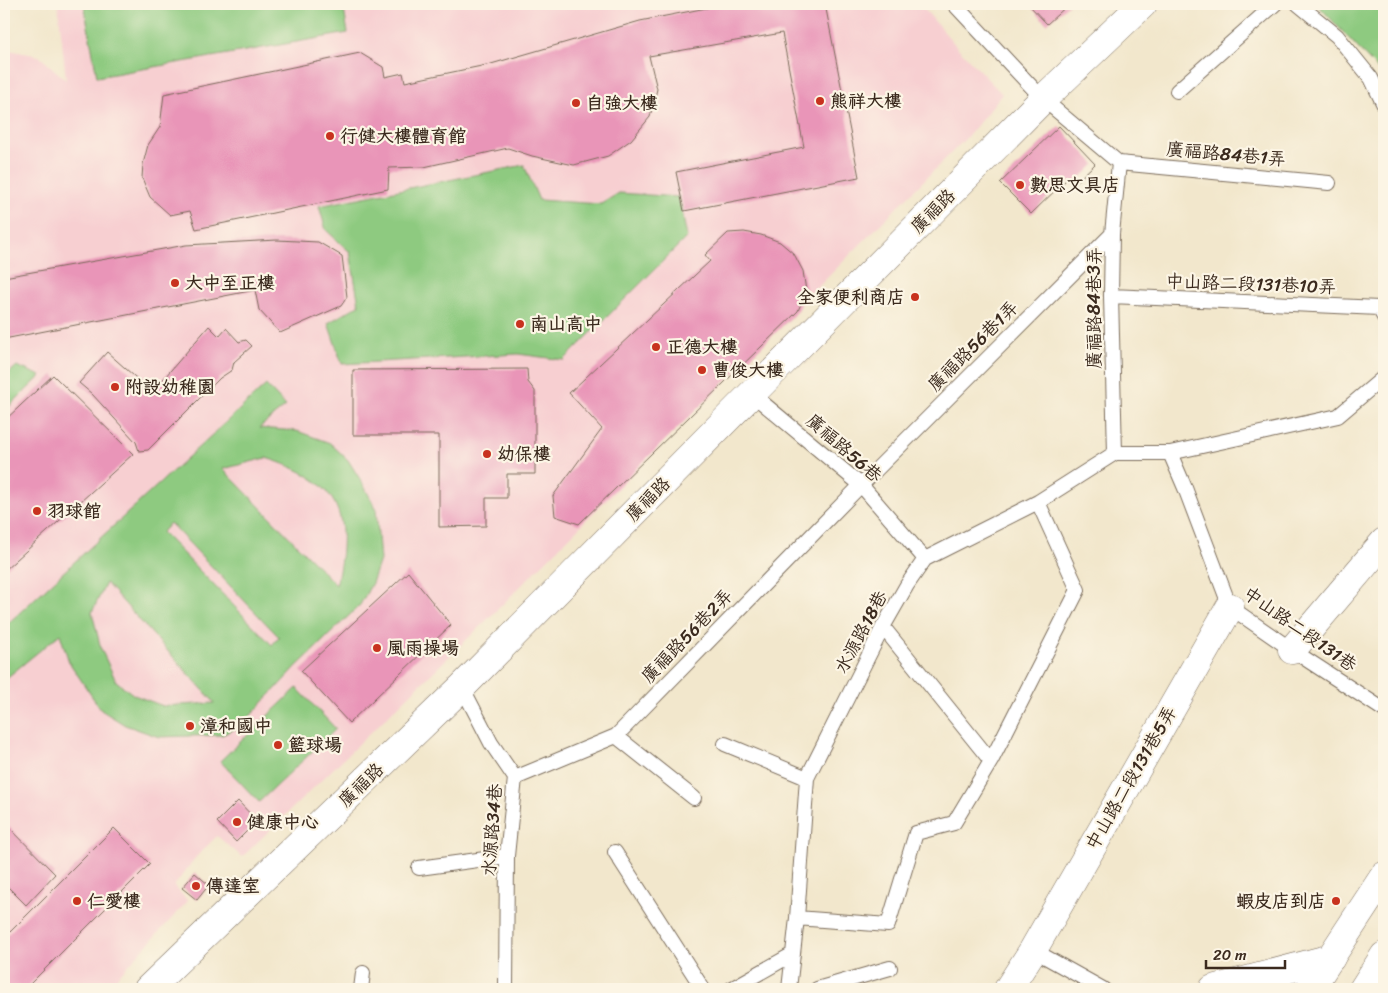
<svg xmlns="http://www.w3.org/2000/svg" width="1388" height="993" font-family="Sriracha,'LXGW WenKai TC',sans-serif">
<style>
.built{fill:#f7cfd1}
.green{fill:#8eca80;stroke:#647a4f;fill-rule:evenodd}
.building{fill:#e995b8}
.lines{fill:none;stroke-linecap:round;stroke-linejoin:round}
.service-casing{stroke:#7b6c5b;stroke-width:16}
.minor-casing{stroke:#7b6c5b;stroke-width:29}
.tertiary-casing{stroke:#7b6c5b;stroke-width:29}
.service{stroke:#fff;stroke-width:14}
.minor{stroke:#fff;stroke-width:28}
.tertiary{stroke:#fff;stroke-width:28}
.poi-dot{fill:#c8321e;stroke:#fcf5e5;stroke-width:2}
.labels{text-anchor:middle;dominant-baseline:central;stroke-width:4.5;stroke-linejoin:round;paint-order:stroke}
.poi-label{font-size:18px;font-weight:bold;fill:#3b2a1e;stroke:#fcf5e5;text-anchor:start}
.street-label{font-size:18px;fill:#3b2a1e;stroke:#fcf5e5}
</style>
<rect width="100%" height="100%" fill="#fcf5e5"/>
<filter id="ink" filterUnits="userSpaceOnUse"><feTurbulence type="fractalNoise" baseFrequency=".02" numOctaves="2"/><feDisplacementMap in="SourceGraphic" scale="10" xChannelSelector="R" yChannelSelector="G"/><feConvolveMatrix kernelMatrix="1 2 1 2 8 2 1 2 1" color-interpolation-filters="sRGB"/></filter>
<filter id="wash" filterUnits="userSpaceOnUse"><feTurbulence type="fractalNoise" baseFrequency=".0096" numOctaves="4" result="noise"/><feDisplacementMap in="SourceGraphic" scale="20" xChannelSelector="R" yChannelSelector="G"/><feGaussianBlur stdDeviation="1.12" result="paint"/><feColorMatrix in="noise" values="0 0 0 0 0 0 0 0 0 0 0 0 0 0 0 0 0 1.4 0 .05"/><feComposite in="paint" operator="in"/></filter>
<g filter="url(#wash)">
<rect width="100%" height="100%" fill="#f2e7cc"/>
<!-- built -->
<path class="built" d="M58 4H920L958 48 1002 94 970 134 491 616 242 857 217 836 196 857 174 886 188 901 106 989H4V49L39 56 66 80Z"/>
<!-- green -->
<path class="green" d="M84 4H343L348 33 97 77Z
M1317 4H1384V76Z
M524 165 539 200 601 204 619 193 679 197 687 237 564 360 518 354 342 364 328 323 359 305 350 252 326 230 319 206Z
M17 366 41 376 4 411V377Z
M266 385 286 406 259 428 297 431 330 443 348 460 363 484 376 509 380 560 372 583 360 605 296 667 241 726 222 735 159 737 125 725 101 710 69 662 60 634 4 680V627ZM266 458C338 480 353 513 336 585L223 469ZM170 523 279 637 272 645 162 532ZM106 583 214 702V703L163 706 134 695 116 681 101 649 92 612Z
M297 688 336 729 259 802 220 761Z"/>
<g id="blocks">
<!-- building -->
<path class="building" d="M727 4H825L859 177 684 211 676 172 804 147 782 33 649 56 657 89 650 117 631 140 608 156 574 165 532 156 508 148 424 167 389 168 388 189 196 229 190 211 170 215 150 197 142 178 143 164 148 145 160 127 164 94 360 53 383 67 385 77 403 73 405 82 491 64 640 21Z
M1028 4H1069L1047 24Z
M1059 126 1095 164 1073 185 1067 179 1031 214 1000 183Z
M744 232 761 235 780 242 794 254 803 271 806 291 798 311 579 524 555 516 553 496 602 429 569 393 710 261 705 255 728 233Z
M277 240 318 242 342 256 347 297 341 306 280 333 259 310 255 290 4 339V277L186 245Z
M209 326 219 336 226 328 239 342 246 340 252 346 234 362 232 370 220 378 148 450 139 451 136 442 92 394 79 383 107 352 152 392Z
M527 369 528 382 535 391V474H507V498H486V526L439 527V435H353V370Z
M53 375 133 454 5 570 4 421Z
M408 572 451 625 349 723 301 671Z
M238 801 257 821 236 842 217 822Z
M4 822 55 874 26 905 4 883Z
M114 828 150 864 25 989H4V938Z
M195 873 209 885 197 900 182 888Z"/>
</g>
</g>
<g filter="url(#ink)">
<use href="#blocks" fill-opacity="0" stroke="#7b6c5b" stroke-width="1"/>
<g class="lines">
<!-- service casing -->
<g class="service-casing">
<path id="service" d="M954 4 1043 99 1119 163
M1298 4 1337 36 1371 78 1384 105
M1177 91 1275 4
M1119 163 1329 183
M1111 296 1379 308 1384 317
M752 394 861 485 925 559
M1115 453 1111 296 1112 234 1119 163
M1170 453 1185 488 1230 607 1292 650 1384 710
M883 627 991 761
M462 687 491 743 515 778 507 856 506 989
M616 736 694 798
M725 744 807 778
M515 778 616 736 861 485 1112 234
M615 852 703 989
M419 868 507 856
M797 918 888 925 916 833 954 823 991 761 1078 590 1038 502
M1033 950 1103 989
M361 989 363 973
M731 989 793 954
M789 989 797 918 807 778 883 627 907 585 925 559 1038 502 1115 453H1170L1338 416 1384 377
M817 989 890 968"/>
</g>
<!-- minor casing -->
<g class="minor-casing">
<path id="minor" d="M1292 650 1384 542
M148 989 462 687 1043 99 1143 4
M1008 989 1033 950 1230 607
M1213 989 1331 958"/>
</g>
<!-- tertiary casing -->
<g class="tertiary-casing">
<path id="tertiary" d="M1310 989 1384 876
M1363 989 1384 956"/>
</g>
<!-- service -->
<use href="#service" class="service"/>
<!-- minor -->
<use href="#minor" class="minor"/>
<!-- tertiary -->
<use href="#tertiary" class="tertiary"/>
</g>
</g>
<!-- markers -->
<g class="poi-dot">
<circle cx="820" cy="101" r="5"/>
<circle cx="576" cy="103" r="5"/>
<circle cx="330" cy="136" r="5"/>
<circle cx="1020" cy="185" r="5"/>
<circle cx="175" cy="283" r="5"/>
<circle cx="915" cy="297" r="5"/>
<circle cx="520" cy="324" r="5"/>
<circle cx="656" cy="347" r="5"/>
<circle cx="702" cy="370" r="5"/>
<circle cx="115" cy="387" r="5"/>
<circle cx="487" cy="454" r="5"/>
<circle cx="37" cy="511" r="5"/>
<circle cx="377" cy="648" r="5"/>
<circle cx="190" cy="726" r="5"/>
<circle cx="278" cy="745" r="5"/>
<circle cx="237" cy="822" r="5"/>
<circle cx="196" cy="886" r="5"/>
<circle cx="77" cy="901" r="5"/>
<circle cx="1336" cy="901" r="5"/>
</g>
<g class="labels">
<!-- poi labels -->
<g class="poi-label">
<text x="830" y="101">熊祥大樓</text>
<text x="586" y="103">自強大樓</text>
<text x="340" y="136">行健大樓體育館</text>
<text x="1030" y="185">數思文具店</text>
<text x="185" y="283">大中至正樓</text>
<text x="905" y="297" text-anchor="end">全家便利商店</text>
<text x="530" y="324">南山高中</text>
<text x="666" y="347">正德大樓</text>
<text x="712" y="370">曹俊大樓</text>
<text x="125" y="387">附設幼稚園</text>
<text x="497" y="454">幼保樓</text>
<text x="47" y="511">羽球館</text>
<text x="387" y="648">風雨操場</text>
<text x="200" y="726">漳和國中</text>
<text x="288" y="745">籃球場</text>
<text x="247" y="822">健康中心</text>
<text x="206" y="886">傳達室</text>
<text x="87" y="901">仁愛樓</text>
<text x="1326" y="901" text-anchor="end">蝦皮店到店</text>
</g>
<!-- street labels -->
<g class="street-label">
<text transform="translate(1226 154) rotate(5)">廣福路84巷1弄</text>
<text transform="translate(933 211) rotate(-45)">廣福路</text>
<text transform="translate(1251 284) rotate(2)">中山路二段131巷10弄</text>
<text transform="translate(1094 308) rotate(-90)">廣福路84巷3弄</text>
<text transform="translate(973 346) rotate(-45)">廣福路56巷1弄</text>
<text transform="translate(844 448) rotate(41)">廣福路56巷</text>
<text transform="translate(648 499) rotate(-45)">廣福路</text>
<text transform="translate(1300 629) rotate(35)">中山路二段131巷</text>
<text transform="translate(861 632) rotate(-62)">水源路18巷</text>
<text transform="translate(687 636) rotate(-46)">廣福路56巷2弄</text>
<text transform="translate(1131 778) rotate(-60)">中山路二段131巷5弄</text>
<text transform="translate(361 785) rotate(-44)">廣福路</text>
<text transform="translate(492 830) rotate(-86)">水源路34巷</text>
</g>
</g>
<!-- margin -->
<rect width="1388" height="993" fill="none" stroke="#fcf5e5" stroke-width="20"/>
<!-- scale -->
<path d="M1206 960v8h79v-8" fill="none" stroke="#3b2a1e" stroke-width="2.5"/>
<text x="1213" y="960" font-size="15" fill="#3b2a1e" stroke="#fcf5e5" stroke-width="4" paint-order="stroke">20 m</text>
</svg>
